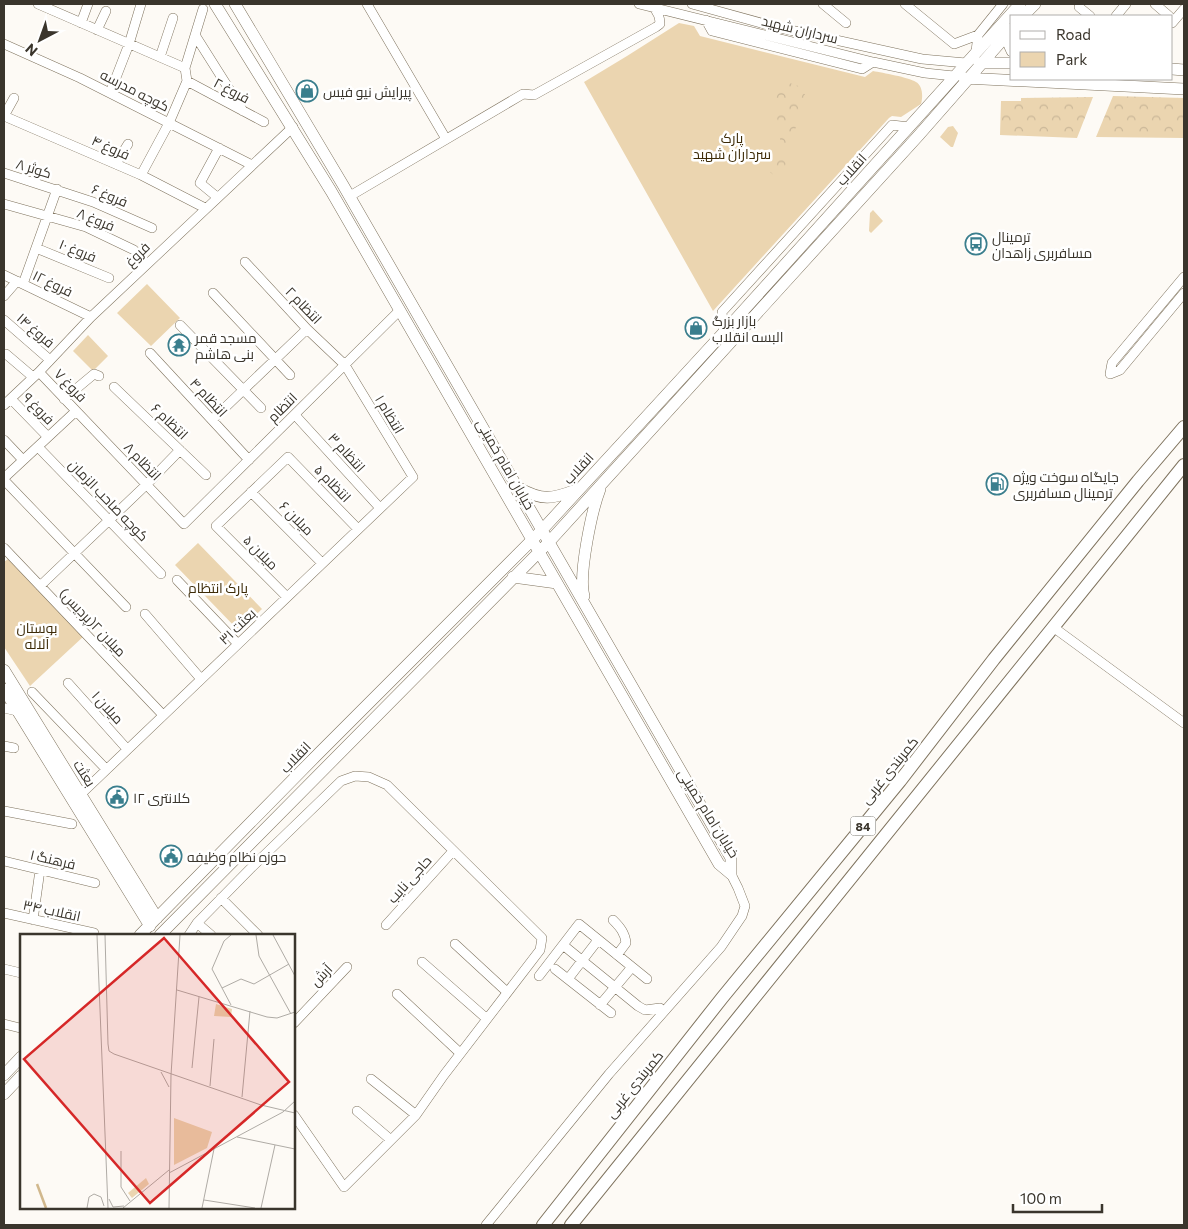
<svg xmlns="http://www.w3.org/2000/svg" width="1188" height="1229" font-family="Commissioner,Cairo,sans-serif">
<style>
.green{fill:#ebd5b0}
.forest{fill:url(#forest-crowns)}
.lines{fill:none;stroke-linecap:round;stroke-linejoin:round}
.minor-casing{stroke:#7f735e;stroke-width:10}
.major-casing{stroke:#7f735e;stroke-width:12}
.highway-casing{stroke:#7f735e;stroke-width:14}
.minor{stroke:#fff;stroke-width:9}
.major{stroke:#fff;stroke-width:11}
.highway{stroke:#fff;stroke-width:12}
.labels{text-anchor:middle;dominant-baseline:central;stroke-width:5;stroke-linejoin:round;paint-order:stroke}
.shield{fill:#fff;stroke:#75726b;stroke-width:1}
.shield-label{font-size:12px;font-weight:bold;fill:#3a352c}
.street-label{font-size:14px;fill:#3a352c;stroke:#fff}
.poi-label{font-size:14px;fill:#3a352c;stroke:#fff;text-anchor:start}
.park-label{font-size:14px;fill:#3d2b07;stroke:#fff}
.inset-river{fill:none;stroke:#d1b88d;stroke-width:2.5}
.inset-road{fill:none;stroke:#afaba5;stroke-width:1}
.view{fill:#d62828;fill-opacity:0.15;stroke:#d62828;stroke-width:2.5}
.inset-edge{fill:none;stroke:#3a352c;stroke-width:2.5}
</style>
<defs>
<pattern id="forest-crowns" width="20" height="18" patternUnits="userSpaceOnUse" patternTransform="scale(1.25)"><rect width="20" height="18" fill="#ebd5b0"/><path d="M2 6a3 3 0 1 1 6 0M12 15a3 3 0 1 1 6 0" fill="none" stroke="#cab798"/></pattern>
</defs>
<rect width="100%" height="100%" fill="#fdfaf5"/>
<!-- green -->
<path class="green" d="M679 23 694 26 700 36 865 77 873 71C883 73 908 77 916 82 923 86 923 97 921 104L901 117 892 116 889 118 713 311 584 82 627 56Z
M953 126 958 133 953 147H951L940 137 948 127Z
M873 210 883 221 871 233 869 231 870 213Z
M147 284 180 318 151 346 117 313Z
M88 335 108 356 93 371 73 351Z
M198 543 262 609 239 631 175 565Z
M8 559 84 636 30 686 4 647V562Z"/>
<!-- forest -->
<path class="forest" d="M779 75 787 82 801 87 800 93 805 94 781 181 770 172C775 162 779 152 780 141 782 114 764 106 779 75Z
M1113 96 1184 98V138L1096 137Z
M1093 97 1077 138 1000 135 1001 101H1021V98Z"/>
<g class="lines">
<!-- minor casing -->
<g class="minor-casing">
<path id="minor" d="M38 4 185 68
M367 4 446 139
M639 4 873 62 925 73 954 76
M692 4 772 26 922 59 966 63
M823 4 846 23
M905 4 954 44 978 35
M1155 4 1169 16
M1079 7 1090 16
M1116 16 1126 4
M706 20 712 31 862 69 873 62
M81 23 88 4
M1172 23 1184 9
M97 30 106 11
M195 35 243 111
M4 44 80 78 252 165
M976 51 978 35 1003 4
M160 57 173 18
M187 81 264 122
M110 93 129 44 141 4
M4 116 141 175 205 208
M4 116 14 98
M116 164 128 144
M4 173 93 202 152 228
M141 175 169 123 187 81 185 68 203 9
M350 196 523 94 534 95 656 27 660 24C660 17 658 12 653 7
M217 197 200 183 219 148
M4 204 86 227 134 250
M36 248 109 278
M4 275 91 317
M23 284 57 189
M213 293 290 375
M4 296 17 281
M4 320 50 360
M180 325 261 408
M724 332 722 312 892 125 909 127
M150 353 249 460
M6 354 33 377
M39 372 184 524 400 310
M1110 374 1112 363 1184 277
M1110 374 1120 370 1184 293
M114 387 206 475
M11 399 48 437
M64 399 94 374 99 376
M4 405 39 372 91 317 293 127
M295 415 380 508
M212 420 307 329
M4 440 23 460
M38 447 161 574
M4 478 76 411
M4 480 126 607
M251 492 322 563
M4 548 163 715
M177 580 238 644
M40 586 146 485 180 450
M287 597 216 526 288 457 358 529
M145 614 201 679
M1053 627 1184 723
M68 683 127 749
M32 692 106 769
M4 708 17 711
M4 746 14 748
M81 794 413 477 345 365 307 329 245 262
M4 811 72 824
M4 861 95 883
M221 898 258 935
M4 913 94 933
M33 920 40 870
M613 920C620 927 625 933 626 943L617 955
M197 923 211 935
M386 925 453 851
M189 935 197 923 250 869 341 781 355 776 369 777 387 785 542 938 540 950 444 1075 416 1115 344 1187 294 1115
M455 944 507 992
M563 945 638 1006 645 1010 660 1008
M422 962 487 1019
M4 969 21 973
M555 969 611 1013
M539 976 579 924 647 979
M568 979 598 940
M397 994 460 1053
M600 1005 632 967
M294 1023 347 967
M4 1024 20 1028
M371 1079 416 1115
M357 1111 391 1140
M486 1225 609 1074 721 947 742 916 745 906 738 888 731 874"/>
</g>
<!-- major casing -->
<g class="major-casing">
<path id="major" d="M215 4 331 191 719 864 731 874
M235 4 343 185 731 858V874
M1023 16 1035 4
M1008 33V42L1012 51
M979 63H1012
M1172 69 1184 70
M964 78 1184 89
M519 488C542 501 552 499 576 490
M513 577 557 583
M584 596C578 575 592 510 600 489
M4 670 157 918
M4 689 150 926
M140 935 316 756 542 530 724 332 1020 4
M160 935 549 542 919 135 1012 29
M4 1075 21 1057
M4 1094 21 1076"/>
</g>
<!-- highway casing -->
<g class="highway-casing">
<path id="highway" d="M543 1225 722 998 900 781 994 659 1138 481 1184 427
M571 1225 1184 465"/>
</g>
<!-- minor -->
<use href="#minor" class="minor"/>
<!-- major -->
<use href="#major" class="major"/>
<!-- highway -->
<use href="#highway" class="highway"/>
</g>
<!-- icons -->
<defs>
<g id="shop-ring" transform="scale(1.125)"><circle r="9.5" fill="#fff" stroke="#3a7e8d" stroke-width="1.5"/><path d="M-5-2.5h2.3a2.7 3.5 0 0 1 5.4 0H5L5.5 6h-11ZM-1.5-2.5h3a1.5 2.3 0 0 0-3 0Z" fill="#3a7e8d"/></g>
<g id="bus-ring" transform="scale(1.125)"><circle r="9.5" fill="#fff" stroke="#3a7e8d" stroke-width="1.5"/><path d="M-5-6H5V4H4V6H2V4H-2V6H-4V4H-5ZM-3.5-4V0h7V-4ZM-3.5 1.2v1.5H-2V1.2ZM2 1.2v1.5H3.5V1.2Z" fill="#3a7e8d"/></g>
<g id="temple-ring" transform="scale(1.125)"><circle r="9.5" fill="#fff" stroke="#3a7e8d" stroke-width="1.5"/><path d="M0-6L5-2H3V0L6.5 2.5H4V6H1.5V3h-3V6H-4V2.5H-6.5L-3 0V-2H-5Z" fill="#3a7e8d"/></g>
<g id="fuel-ring" transform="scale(1.125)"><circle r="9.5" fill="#fff" stroke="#3a7e8d" stroke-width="1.5"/><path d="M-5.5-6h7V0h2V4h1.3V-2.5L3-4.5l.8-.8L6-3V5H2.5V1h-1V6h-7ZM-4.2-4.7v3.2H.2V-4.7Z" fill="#3a7e8d"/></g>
<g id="civic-ring" transform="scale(1.125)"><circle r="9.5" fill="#fff" stroke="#3a7e8d" stroke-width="1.5"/><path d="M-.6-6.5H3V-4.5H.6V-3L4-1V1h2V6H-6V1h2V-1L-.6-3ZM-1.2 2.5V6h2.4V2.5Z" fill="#3a7e8d"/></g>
</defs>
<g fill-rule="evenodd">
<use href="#shop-ring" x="307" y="91"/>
<use href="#bus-ring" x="976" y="244"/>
<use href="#shop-ring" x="696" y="328"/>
<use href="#temple-ring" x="179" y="345"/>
<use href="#fuel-ring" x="997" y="484"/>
<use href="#civic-ring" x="117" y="797"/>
<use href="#civic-ring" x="171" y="856"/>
</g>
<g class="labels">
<!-- shield labels -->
<rect class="shield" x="850.5" y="816.5" width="25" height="19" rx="4"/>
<g class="shield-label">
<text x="863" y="826">84</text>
</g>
<!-- street labels -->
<g class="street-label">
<text transform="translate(800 29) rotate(14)">سرداران شهید</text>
<text transform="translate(135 90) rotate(27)">کوچه مدرسه</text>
<text transform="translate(232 90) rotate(28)">فروغ ۲</text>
<text transform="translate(111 147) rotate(24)">فروغ ۴</text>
<text transform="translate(34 168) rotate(17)">کوثر ۸</text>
<text transform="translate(851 169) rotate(-48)">انقلاب</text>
<text transform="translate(110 195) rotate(23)">فروغ ۶</text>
<text transform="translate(96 219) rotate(22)">فروغ ۸</text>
<text transform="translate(78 250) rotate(22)">فروغ ۱۰</text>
<text transform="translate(137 254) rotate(-44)">فروغ</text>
<text transform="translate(53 283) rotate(26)">فروغ ۱۲</text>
<text transform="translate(304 305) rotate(46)">انتظام ۲</text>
<text transform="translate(36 330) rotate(41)">فروغ ۱۴</text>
<text transform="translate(71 385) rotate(46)">فروغ ۷</text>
<text transform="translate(209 397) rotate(47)">انتظام ۴</text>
<text transform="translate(282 407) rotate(-45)">انتظام</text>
<text transform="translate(39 408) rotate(46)">فروغ ۹</text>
<text transform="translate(390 414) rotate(59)">انتظام ۱</text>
<text transform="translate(170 421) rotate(44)">انتظام ۶</text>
<text transform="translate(347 452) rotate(48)">انتظام ۳</text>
<text transform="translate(143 461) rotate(46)">انتظام ۸</text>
<text transform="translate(506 464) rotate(60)">خیابان امام خمینی</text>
<text transform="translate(578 468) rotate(-47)">انقلاب</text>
<text transform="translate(333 483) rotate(46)">انتظام ۵</text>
<text transform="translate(109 500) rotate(46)">کوچه صاحب الزمان</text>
<text transform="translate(297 518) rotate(45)">میلان ۶</text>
<text transform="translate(261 552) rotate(45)">میلان ۵</text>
<text transform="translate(93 622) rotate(46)">میلان ۲(پردیس)</text>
<text transform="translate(237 626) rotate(-44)">بعثت ۳۱</text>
<text transform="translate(108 707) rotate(48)">میلان ۱</text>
<text transform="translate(295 757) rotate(-46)">انقلاب</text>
<text transform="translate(889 770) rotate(-51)">کمربندی غربی</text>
<text transform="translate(85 773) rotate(58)">بعثت</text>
<text transform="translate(709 813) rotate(58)">خیابان امام خمینی</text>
<text transform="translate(53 859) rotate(13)">فرهنگ ۱</text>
<text transform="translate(409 879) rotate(-48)">حاجی نایب</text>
<text transform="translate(52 910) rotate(12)">انقلاب ۳۴</text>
<text transform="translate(321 975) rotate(-46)">آرش</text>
<text transform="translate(634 1084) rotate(-51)">کمربندی غربی</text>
</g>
<!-- poi labels -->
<g class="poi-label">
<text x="323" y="91">پیرایش نیو فیس</text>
<text x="992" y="236">ترمینال<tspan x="992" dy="16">مسافربری زاهدان</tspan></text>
<text x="712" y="320">بازار بزرگ<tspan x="712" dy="16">البسه انقلاب</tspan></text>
<text x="195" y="337">مسجد قمر<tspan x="195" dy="16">بنی هاشم</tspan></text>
<text x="1013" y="476">جایگاه سوخت ویژه<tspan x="1013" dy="16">ترمینال مسافربری</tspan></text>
<text x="133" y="797">کلانتری ۱۲</text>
<text x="187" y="856">حوزه نظام وظیفه</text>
</g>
<!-- park labels -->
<g class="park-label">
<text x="732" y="137">پارک<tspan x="732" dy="16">سرداران شهید</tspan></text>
<text x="218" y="587">پارک انتظام</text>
<text x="37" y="627">بوستان<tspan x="37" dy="16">آلاله</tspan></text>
</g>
</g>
<!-- overview -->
<g transform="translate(20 934)">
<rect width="275" height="275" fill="#fdfaf5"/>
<path d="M196 70 212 75 211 83 194 82ZM154 184 192 198 187 214 154 231Z" fill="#ebd5b0"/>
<path d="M126 244 129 250 112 264 108 259Z" fill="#ebd5b0"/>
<path class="inset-river" d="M17 250 26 274"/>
<path class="inset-road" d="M77 1 88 274M85 1 88 110 89 117 94 120M236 1 239 22 271 80M253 1 275 42M202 54 221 45 234 50 269 30M157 56 247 83 257 84 275 78M211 71 192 35 204 7 211 1M94 120 241 171 275 179M172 134 179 63M141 138 149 153M190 152 194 105M222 163 230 77M217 203 275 215M101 217V253L110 267M149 239 263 178 275 167M89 265 93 273 104 272M184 266 235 274M67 274 69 263 74 260 81 263 84 272M103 274 149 236M149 274 151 141 160 1M182 274 194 215M241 274 255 211"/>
<path class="view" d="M144 4 269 148 130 269 4 125Z"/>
<rect width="275" height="275" class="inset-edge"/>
</g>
<!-- border -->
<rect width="1188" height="1229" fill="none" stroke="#3a352c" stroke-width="10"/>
<!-- legend -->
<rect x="1010" y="15" width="162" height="65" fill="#ffffff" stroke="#b0aeab"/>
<rect x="1020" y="31" width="25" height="8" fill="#ffffff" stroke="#b0aeab"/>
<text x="1056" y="40" font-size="15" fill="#3a352c">Road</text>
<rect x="1020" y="52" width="25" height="15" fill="#ebd5b0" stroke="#b0aeab"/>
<text x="1056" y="65" font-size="15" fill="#3a352c">Park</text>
<!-- north arrow -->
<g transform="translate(40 40) rotate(221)" stroke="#ffffff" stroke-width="4" paint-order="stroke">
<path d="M0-4L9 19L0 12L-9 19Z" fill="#3a352c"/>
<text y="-8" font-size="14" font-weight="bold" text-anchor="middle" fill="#3a352c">N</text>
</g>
<!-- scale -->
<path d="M1013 1204v8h89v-8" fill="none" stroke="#3a352c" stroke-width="2.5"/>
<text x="1020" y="1204" font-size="15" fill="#3a352c" stroke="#ffffff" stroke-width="4" paint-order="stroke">100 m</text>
</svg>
